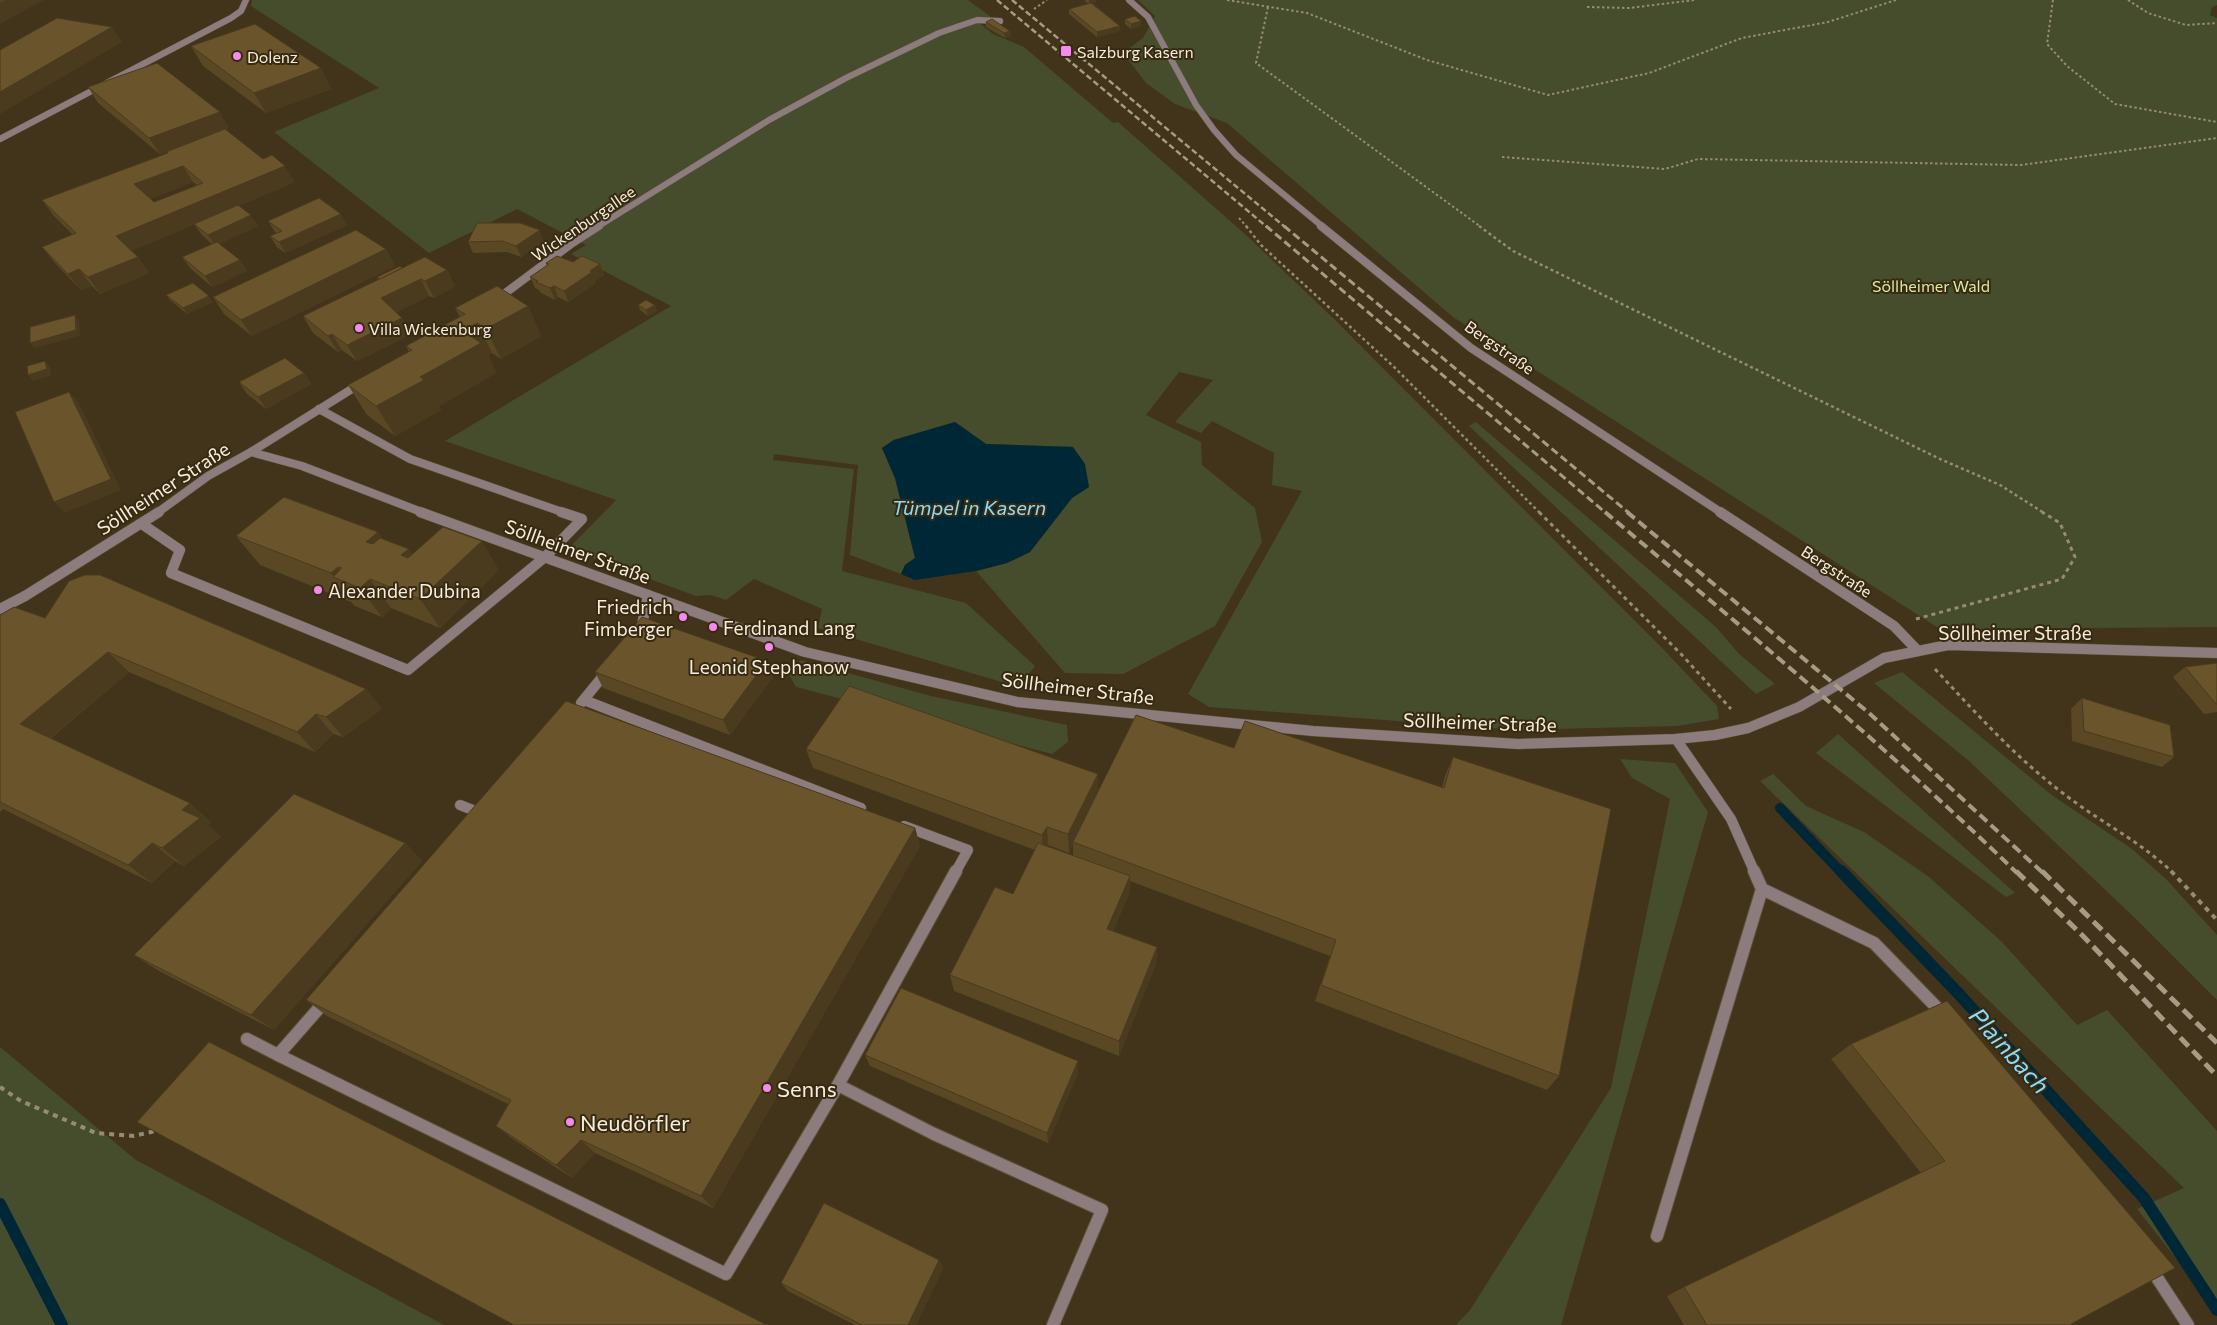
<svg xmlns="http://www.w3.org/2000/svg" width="2217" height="1325" font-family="Commissioner,sans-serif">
<rect width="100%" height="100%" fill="#42341a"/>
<g fill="#454d2c">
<polygon points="252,0 968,0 991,17 978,22 993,34 1024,47 1113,123 1118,122 1246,235 1332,317 1664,650 1717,706 1719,719 1677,726 1519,730 1209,707 1188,694 1302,491 1272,485 1274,453 1212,421 1201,433 1175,422 1213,380 1179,372 1146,415 1201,442 1202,465 1255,508 1262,542 1215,626 1123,674 1065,673 976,571 1007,563 1030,552 1072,498 1089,487 1073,447 986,444 955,422 893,440 882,448 895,478 915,558 905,565 901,574 850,555 858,465 774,454 773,460 854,469 842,571 966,603 1035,666 1019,687 818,628 822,609 754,579 726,600 711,595 696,596 568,549 616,500 445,441 671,306 571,254 586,245 517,209 429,253 274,132 379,88 251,6"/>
<polygon points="1138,0 2217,0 2217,5 2212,7 2210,15 2217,18 2217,627 1973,629 1943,631 1453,317 1227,123 1175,104 1146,83 1123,53 1143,38 1155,16"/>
<polygon points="1476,422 1716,627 1739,654 1775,684 1756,694 1469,426"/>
<polygon points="801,660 931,696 1067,725 1068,742 1052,754 796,687 787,671"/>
<polygon points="1902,672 2053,796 2132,849 2166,879 2217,935 2217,1000 2136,919 1969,761 1874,683"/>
<polygon points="1838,734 2015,893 2006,897 1816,753"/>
<polygon points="1620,759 1675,763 1708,812 1561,1325 1456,1325 1470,1310 1611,1088 1670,799 1632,778"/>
<polygon points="1773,774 1806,806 1864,832 1929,877 2002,942 2077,1025 2107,1010 2217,1131 2217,1310 2137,1209 2184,1188 1760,781"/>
<polygon points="0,1047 136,1160 444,1325 0,1325"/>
</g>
<polygon fill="#002736" points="955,422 986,444 1073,447 1085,464 1089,487 1072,498 1030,552 1007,563 976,571 915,580 901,574 905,565 915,558 895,478 882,448 894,440"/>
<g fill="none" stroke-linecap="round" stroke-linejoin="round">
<polyline stroke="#002736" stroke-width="10" points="1780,808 1842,873"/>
<g stroke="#002736" stroke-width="12">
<polyline points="1841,871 1958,993 2144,1198 2217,1310"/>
<polyline points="0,1204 62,1325"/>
</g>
<defs>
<polyline id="lane-far3" points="597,227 769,120 846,78 939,33 977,20 1000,21"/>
<g id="lane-far2">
<polyline points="496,300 571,244 599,226"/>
<polyline points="319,409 410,459 565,513"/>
<polyline points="251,452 363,382"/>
</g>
<g id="lane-far1">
<polyline points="142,524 180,550 171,573 408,670 545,557 582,519 561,512"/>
<polyline points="641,630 648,595"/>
<polyline points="584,700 861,808"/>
<polyline points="581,703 608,670"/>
<polyline points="1676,739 1731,819 1755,873"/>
<polyline points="460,805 483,814"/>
<polyline points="904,826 968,850 955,873"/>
</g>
<g id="lane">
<polyline points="1762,889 1874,943 1945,1016"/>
<polyline points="247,1039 278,1055 327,999"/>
<polyline points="278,1055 726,1274 838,1085 956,871"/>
<polyline points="838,1085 934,1134 1102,1210 1053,1325"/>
<polyline points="1657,1236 1762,889 1754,871"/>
<polyline points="2150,1267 2188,1325"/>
</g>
<g id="street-far2">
<polyline points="1129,0 1148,17 1196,105 1214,130 1236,155 1323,227"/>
<polyline points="0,139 231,18 241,11 246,0"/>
</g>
<g id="street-far1">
<polyline points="1321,226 1471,348 1722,513"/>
<polyline points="157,513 208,476 251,452 302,466 424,513"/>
</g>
<g id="street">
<polyline points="420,512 805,652 1017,702 1313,731 1518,744 1676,739 1715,735 1748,728 1799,707 1884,658 1948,645 2217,653"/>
<polyline points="1720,512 1894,626 1918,651"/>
<polyline points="0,609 25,596 159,512"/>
</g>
</defs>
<use href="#lane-far3" stroke="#5f5239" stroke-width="7"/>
<use href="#lane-far2" stroke="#5f5239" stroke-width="9"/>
<use href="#lane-far1" stroke="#5f5239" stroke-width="11"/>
<use href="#lane" stroke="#5f5239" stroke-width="14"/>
<use href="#street-far2" stroke="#5f5239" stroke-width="7"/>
<use href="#street-far1" stroke="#5f5239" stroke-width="9"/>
<use href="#street" stroke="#5f5239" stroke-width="11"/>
<g stroke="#978b77" stroke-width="2" stroke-dasharray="2.5 2.5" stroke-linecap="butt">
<polyline points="1227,0 1307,13 1427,60 1548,95 1649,73 1742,38 1828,22 1896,0"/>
<polyline points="2053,0 2047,44 2067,66 2115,104 2217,122"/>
<polyline points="2128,0 2148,13 2186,25 2217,23"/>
<polyline points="1268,7 1256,63 1481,227"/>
<polyline points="1587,7 1629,8 1695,0"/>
<polyline points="1034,9 1047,0"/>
<polyline points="1502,157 1665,169 1698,159 2021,165 2217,138"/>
<polyline points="1239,218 1247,227"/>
</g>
<g stroke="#978b77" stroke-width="2.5" stroke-dasharray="3 3" stroke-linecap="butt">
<polyline points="1246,226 1261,245 1394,367 1540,513"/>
<polyline points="1479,226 1513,251 1940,459 2000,485 2044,513"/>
</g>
<g stroke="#978b77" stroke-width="3" stroke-dasharray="4 4" stroke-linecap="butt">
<polyline points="1539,512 1681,654 1731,709"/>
<polyline points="1916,619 2062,579 2075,557 2060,523 2042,512"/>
<path d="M1935 669C1976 713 2016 758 2064 794 2100 822 2140 841 2173 873"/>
</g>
<g stroke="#978b77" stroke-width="4" stroke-dasharray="5 5" stroke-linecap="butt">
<polyline points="2171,871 2217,920"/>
<polyline points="0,1087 21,1101 96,1133 134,1136 155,1131"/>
</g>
<use href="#lane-far3" stroke="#8c7c7e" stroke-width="6"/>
<use href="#lane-far2" stroke="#8c7c7e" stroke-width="8"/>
<use href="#lane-far1" stroke="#8c7c7e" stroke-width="10"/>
<use href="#lane" stroke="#8c7c7e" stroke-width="12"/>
<use href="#street-far2" stroke="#8c7c7e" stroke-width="6"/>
<use href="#street-far1" stroke="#8c7c7e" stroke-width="8"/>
<use href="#street" stroke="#8c7c7e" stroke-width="10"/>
<g stroke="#a69b87" stroke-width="2.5" stroke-dasharray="6 3" stroke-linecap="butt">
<polyline points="997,0 1267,227"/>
<polyline points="1012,0 1285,227"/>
</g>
<g stroke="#a69b87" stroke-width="3" stroke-dasharray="8 4" stroke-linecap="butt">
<polyline points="1266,226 1606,513"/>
<polyline points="1284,226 1629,513"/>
</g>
<g stroke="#a69b87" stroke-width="4" stroke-dasharray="10 5" stroke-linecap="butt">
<path d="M1605 512C1744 629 1886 746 2017 873"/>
<polyline points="1627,512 1869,713 2043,873"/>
</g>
<g stroke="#a69b87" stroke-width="5" stroke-dasharray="12 6" stroke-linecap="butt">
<polyline points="2016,871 2083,936 2217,1076"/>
<polyline points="2042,871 2217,1043"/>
</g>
</g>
<g fill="#5a4825" fill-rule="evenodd">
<polygon points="1085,0 1096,0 1096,2 1092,3 1120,26 1120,31 1097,37 1069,14 1069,9 1088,4 1085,1"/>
<polygon points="1125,19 1141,21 1141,26 1131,29 1125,24"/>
<polygon points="986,22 1010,31 1011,36 1005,38 986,27"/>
<polygon points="191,46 321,68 331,89 266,113 203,66"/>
<path d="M88 87 229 128 225 129 263 159 295 182 238 206 258 226 219 244 240 260 247 271 212 287 190 268 182 257 212 244 202 235 194 224 214 216 131 251 138 257 149 273 100 294 92 286 81 290 55 263 42 247 73 235 54 216 42 200 167 153 166 152 160 154 98 103ZM193 182 197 185 154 202 150 199Z"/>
<polygon points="268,221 347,225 285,253 277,247 270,236 277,233 275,232"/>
<polygon points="477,223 544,242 521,257 507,252 473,253 468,242"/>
<polygon points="386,249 395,266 252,336 224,314 213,297"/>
<polygon points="573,262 600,264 604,275 595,281 596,283 568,302 558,297 555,300 541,293 539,290 535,288 530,277 547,266 546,263"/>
<polygon points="402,268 447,270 455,286 434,298 429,296 396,312 402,318 411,334 357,361 342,350 338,352 313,333 303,316 378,280 377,277"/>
<polygon points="166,295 213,302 187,314 170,300"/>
<polygon points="638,305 655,305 657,311 648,316 640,310"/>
<polygon points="528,306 541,336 501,359 492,353 488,355 496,373 439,406 441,410 395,436 367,415 348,385 409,352 406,346 460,317 455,308"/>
<polygon points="304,373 311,384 266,409 247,394 239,382"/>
<polygon points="378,532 382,538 412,555 499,570 440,628 391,608 382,617 355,606 351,602 260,565 236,536"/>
<polygon points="0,615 45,618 366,689 382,709 343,737 333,734 315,752 129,672 51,738 211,822 208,825 221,837 184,866 175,861 152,883 3,809 0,812"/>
<polygon points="2217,663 2217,712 2204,714 2173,677 2185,667"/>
<polygon points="595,672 773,677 730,735 603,688"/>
<polygon points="2082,698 2174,757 2162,767 2072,741 2071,709"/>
<path d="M1234 748 1442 787 1445 776 1453 757 1559 1076 1547 1090 1315 1001 1330 956 1130 881 1129 894 1113 931 1157 947 1156 964 1119 1056 954 991 950 975 1013 894 1035 850 813 768 806 749 1098 790ZM1073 844V856L1047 847 1048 845 1069 853Z"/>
<polygon points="915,828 920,846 713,1208 595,1153 572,1178 513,1139 496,1126 508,1104 327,1016 306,1000"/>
<polygon points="405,843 422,861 274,1030 159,971 134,955"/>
<polygon points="1947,1001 2072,1325 1684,1325 1667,1296 1684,1287 1921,1173 1831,1059 1851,1044"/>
<polygon points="865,1055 1078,1073 1048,1143 870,1066"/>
<polygon points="939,1260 943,1268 916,1325 855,1325 788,1291 781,1283"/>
</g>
<g fill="#4a3b1e">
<polygon points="6,0 44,0 0,24 0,3"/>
<polygon points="1089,0 1096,0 1096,2 1089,4"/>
<polygon points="1141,21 1141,26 1131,29 1131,24"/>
<polygon points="1120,26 1120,31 1097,37 1097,32"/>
<polygon points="112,27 122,42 0,114 0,92"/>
<polygon points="1010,31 1011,36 1005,38 1004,33"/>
<polygon points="321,68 331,89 266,113 254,93"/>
<polygon points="220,112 229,128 160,154 149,138"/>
<polygon points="183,166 193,182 145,201 134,184"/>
<polygon points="285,166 295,182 127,253 116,236"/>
<polygon points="341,214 347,225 285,253 279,242"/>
<polygon points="251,215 258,226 215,246 208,235"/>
<polygon points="540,230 544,242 521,257 516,246"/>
<polygon points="386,249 395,266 252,336 241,320"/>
<polygon points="138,257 149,273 100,294 88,277"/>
<polygon points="240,260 247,271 212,287 205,276"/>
<polygon points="600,264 604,275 595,281 596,283 568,302 564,291"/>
<polygon points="79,269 92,286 81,290 68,274"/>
<polygon points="447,270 455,286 434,298 425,281"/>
<polygon points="421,279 429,296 391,315 381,298"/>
<polygon points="554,286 558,297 555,300 550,288"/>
<polygon points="209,296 213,302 187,314 183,308"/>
<polygon points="655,305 657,311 648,316 646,310"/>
<polygon points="528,306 541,336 501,359 486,329"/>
<polygon points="75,315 79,321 80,336 35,348 30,343"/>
<polygon points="402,318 411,334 357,361 347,345"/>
<polygon points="477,323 492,353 488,355 496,373 439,406 441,410 395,436 376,406 420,377 463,331"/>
<polygon points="332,334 342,350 338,352 328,336"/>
<polygon points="45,361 50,367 52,375 33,381 28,375"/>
<polygon points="304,373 311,384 266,409 258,397"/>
<polygon points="69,392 79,403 121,490 65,513 54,502"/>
<polygon points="378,532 398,561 366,542"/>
<polygon points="482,541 499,570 440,628 420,599"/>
<polygon points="409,549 428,578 401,555"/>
<polygon points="338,567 351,584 334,577 331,573"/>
<polygon points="370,579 391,608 382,617 360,588"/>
<polygon points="108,652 129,672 44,743 20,724"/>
<polygon points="767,661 773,677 730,735 723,720"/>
<polygon points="366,689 382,709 343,737 326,717"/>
<polygon points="316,714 333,734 315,752 297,732"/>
<polygon points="1098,774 1098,793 1073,842 1073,844 1069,853 1068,834"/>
<polygon points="190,803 211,822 208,825 221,837 184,866 162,848 182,810"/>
<polygon points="1047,827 1048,845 1043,853 1042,835"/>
<polygon points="915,828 920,846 713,1208 701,1196"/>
<polygon points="152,843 175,861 152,883 128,865"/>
<polygon points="405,843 422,861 274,1030 251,1015"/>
<polygon points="1130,876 1129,894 1107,946 1107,929"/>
<polygon points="1157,947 1156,964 1119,1056 1119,1041"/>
<polygon points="1078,1061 1078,1073 1048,1143 1047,1133"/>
<polygon points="581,1140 595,1153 572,1178 556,1165"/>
<polygon points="939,1260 943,1268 916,1325 908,1325"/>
</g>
<g fill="#69542b" stroke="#4a3b1e" fill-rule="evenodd">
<polygon points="0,0 6,0 0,3"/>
<polygon points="1091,3 1120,26 1097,32 1069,9"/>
<polygon points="1135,16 1141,21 1131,24 1125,19"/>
<polygon points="57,18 112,27 0,92 0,50"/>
<polygon points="992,19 1010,31 1004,33 986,22"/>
<polygon points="255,24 321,68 254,93 191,46"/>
<polygon points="157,63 220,112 149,138 88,87"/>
<path d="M225 129 263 159 272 155 285 166 116 236 138 257 88 277 79 269 68 274 42 247 76 233 42 200 168 153 166 152ZM183 166 203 183 154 202 134 184Z"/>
<polygon points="319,198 341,214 279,242 270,236 282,231 268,221"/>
<polygon points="238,205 251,215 208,235 194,224"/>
<polygon points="477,223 520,223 540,230 516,246 502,241 468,242"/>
<polygon points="356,230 386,249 241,320 213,297"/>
<polygon points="217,242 240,260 205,276 182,257"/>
<polygon points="557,256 573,262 582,256 600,264 590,271 592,272 564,291 554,286 550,288 536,282 538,281 530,277 549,264 546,263"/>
<polygon points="425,257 447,270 425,281 421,279 381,298 402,318 347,345 332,334 328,336 303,316"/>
<polygon points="400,266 402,268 380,279 377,277"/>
<polygon points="193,283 209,296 183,308 166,295"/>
<polygon points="497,286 528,306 486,329 477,323 463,331 481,343 420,377 424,380 376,406 348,385 412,350 406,346 465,314 455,308"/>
<polygon points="646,300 655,305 646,310 638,305"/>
<polygon points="75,315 76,330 30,343 30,327"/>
<polygon points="285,358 304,373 258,397 239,382"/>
<polygon points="45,361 47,369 28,375 27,366"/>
<polygon points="69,392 111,479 54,502 15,412"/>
<polygon points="284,497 378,532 366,542 373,544 380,538 409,549 401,555 408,558 443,527 482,541 420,599 370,579 360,588 333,577 342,568 338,567 331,573 236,536"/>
<polygon points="85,575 100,575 366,689 326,717 316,714 297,732 108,652 20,724 190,803 182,810 200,818 162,848 152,843 128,865 0,802 0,615 14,607 45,618 69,581"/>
<polygon points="642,617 767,661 723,720 595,672"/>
<polygon points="2217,663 2217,704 2216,704 2185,667"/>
<polygon points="849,686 1098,774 1068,834 1047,827 1042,835 806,749"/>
<polygon points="2082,698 2170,725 2174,757 2084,731"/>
<polygon points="566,701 915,828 701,1196 581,1140 556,1165 496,1126 511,1100 306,1000"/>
<polygon points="1136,715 1234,748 1245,721 1444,788 1453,757 1611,809 1559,1076 1321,985 1336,940 1073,842"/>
<polygon points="294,794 405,843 251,1015 134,955"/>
<polygon points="1038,843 1130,876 1107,929 1157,947 1119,1041 950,975 995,887 1013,894"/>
<polygon points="901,988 1078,1061 1047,1133 865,1055"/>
<polygon points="1947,1001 2175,1268 2071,1324 2072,1325 1707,1325 1684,1287 1945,1161 1851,1044"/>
<polygon points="209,1042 767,1325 514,1325 137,1122"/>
<polygon points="824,1203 939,1260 908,1325 862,1325 781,1283"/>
</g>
<g fill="#f689ed" stroke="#372a10" stroke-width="2">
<rect x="1060" y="45" width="12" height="12" rx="2.5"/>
<circle cx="237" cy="56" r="5"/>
<circle cx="359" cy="328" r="5"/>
<circle cx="318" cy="590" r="5"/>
<circle cx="683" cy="617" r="5"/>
<circle cx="713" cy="627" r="5"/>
<circle cx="769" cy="647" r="5"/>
<circle cx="767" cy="1088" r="5"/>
<circle cx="570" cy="1122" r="5"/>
</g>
<g text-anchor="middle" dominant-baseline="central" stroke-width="4" stroke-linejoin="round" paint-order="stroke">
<g font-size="16" fill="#f6edde" stroke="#372a10" text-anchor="start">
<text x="1077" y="51">Salzburg Kasern</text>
<text x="247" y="56">Dolenz</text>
<text x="369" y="328">Villa Wickenburg</text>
</g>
<g font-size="16" fill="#f6edde" stroke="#372a10">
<text transform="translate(583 223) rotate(-34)">Wickenburgallee</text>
<text transform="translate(1500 347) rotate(35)">Bergstraße</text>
<text transform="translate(1837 571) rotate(33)">Bergstraße</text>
</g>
<g font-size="16" fill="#d9eba4" stroke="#372a10">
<text x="1931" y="285">Söllheimer Wald</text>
</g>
<g font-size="19" fill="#f6edde" stroke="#372a10">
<text transform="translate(163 488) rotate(-33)">Söllheimer Straße</text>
<text transform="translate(578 551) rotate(20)">Söllheimer Straße</text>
<text x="2015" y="632">Söllheimer Straße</text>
<text transform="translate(1078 688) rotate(7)">Söllheimer Straße</text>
<text transform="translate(1480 722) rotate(2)">Söllheimer Straße</text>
</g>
<g font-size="19" fill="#f6edde" stroke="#372a10" text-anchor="start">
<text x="328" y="590">Alexander Dubina</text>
<text x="673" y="606" text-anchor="end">Friedrich<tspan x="673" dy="22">Fimberger</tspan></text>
<text x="723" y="627">Ferdinand Lang</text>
<text x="769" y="666" text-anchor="middle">Leonid Stephanow</text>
</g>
<g font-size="20" font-style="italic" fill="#89dcff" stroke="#372a10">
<text x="969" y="507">Tümpel in Kasern</text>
</g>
<g font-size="22" fill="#f6edde" stroke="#372a10" text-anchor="start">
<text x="777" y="1088">Senns</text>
<text x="580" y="1122">Neudörfler</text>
</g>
<g font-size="24" font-style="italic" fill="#89dcff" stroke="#372a10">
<text transform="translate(2010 1050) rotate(48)">Plainbach</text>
</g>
</g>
</svg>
